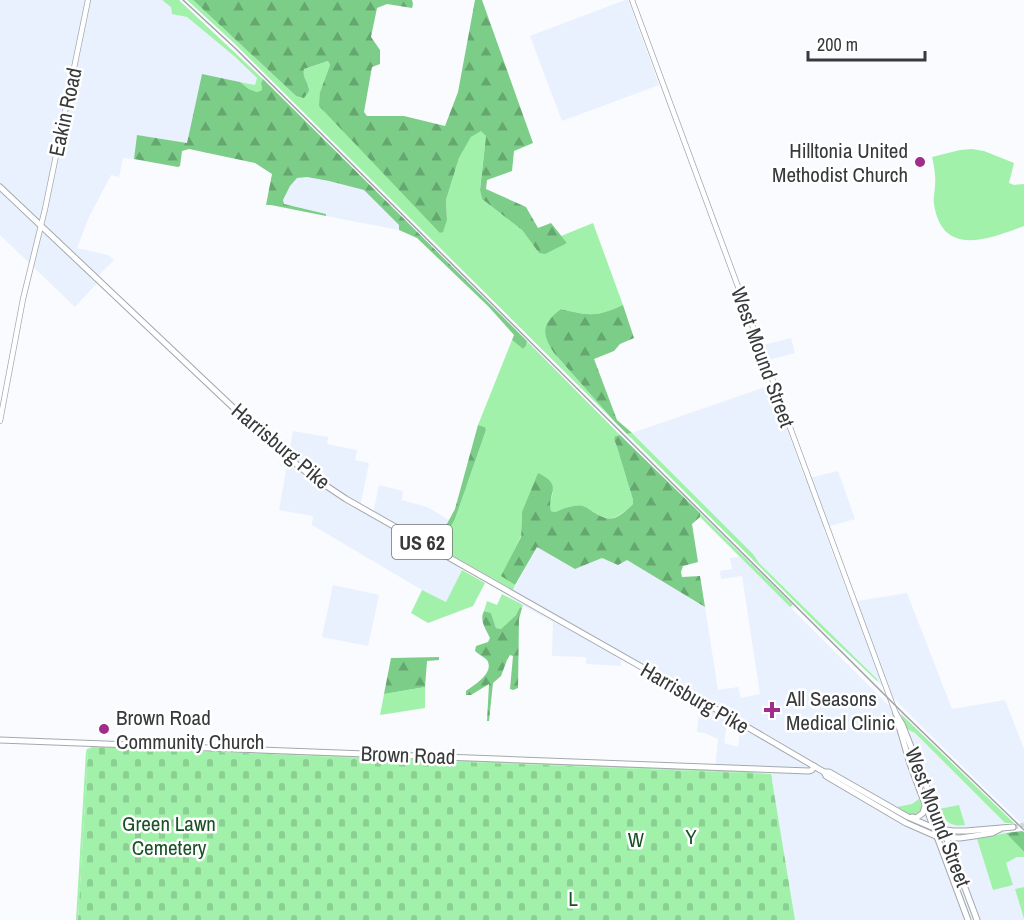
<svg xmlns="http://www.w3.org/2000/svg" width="1024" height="920" font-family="'Archivo Narrow',sans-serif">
<defs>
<pattern id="forest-firs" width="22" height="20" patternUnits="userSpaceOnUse" patternTransform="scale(1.5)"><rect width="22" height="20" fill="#7ccd87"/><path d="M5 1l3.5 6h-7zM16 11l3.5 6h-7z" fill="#66a770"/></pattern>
<pattern id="cemetery-stones" width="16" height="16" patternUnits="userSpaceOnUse" patternTransform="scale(1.5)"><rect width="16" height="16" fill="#a1f1aa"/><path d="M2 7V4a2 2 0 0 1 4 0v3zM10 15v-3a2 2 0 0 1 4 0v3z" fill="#8bcf93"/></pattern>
</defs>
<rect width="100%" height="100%" fill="#f9fbff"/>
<g fill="#e9f1fe" fill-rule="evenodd">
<polygon points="0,0 162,0 172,7 173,14 187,17 234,56 257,78 255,85 202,74 187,143 137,135 134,159 123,158 119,177 111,175 89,217 77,248 108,255 114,260 98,276 101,279 75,307 0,235"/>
<polygon points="625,0 628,0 659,85 562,121 530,36"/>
<polygon points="307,177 329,181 364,190 399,225 399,230 326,216 326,214 284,204 283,201 290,186 297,178"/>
<polygon points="791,338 795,353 768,360 763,345"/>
<polygon points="771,385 805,479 838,471 855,519 823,528 851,602 907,593 952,709 1005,700 1024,749 1024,826 919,724 878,682 877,679 759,563 753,554 632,433"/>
<polygon points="293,431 328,437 327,444 357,450 355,460 369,463 360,507 373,514 379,485 403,491 402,500 427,507 449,520 436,546 465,563 446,603 422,590 312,525 313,516 279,510"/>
<path d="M537 547 575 569 602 558 618 565 627 560 705 607 718 690 738 687 741 698 760 694 742 576 721 579 720 571 732 569 730 558 740 557 886 703 901 714 907 729 915 733 1005 823 1006 833 977 840 1006 863 1017 857H1024V887L1015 889 1024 920H795L771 774 715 771 718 739 705 733 697 732 700 700 621 656V666L586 664V657L552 656 553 622 509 598ZM728 717 741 724 738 747 724 743Z"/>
<polygon points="333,585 379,595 368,646 322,637"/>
</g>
<g fill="#a1f1aa">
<polygon points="162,0 179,0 263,79 261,83 262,90 257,92 249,89 240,82 255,85 257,78 234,56 187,17 172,14 171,7"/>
<path d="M187 0H193L296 96 309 87 303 76 304 69 328 61 330 65 320 92 447 220 446 200 459 158 471 137 481 130 486 136 480 189 482 199 522 230 539 253 567 243 561 236 593 223 623 305C596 317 590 316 561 309L554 353 615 422 235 44Z"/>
<path d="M972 149 984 151 1014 163 1009 183 1014 185 1024 184V226C989 239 942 258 934 204 933 197 935 191 935 185 936 176 934 166 932 157L960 150Z"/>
<path d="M512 340 523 349 526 346 527 341 620 435 615 436 614 440 616 444 633 500V504C619 516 613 524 595 513 591 511 587 507 583 506 574 504 563 509 555 512L551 511 549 506 553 492 522 512 521 536 502 576 515 585 513 590 439 548 455 519 486 430 485 427 478 425Z"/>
<polygon points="632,433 753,554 759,563 877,679 878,682 824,631 627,434"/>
<polygon points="700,513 793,605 790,607 700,517"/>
<polygon points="462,570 485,583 473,606 428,623 411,613 422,590 446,602"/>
<polygon points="502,594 523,605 522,608 520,607 516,615 501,629 496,628 491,613 484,611 487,601 497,605"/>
<polygon points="425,687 425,708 380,715 384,694"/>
<polygon points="901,714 1014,823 1005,823 915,733 907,729"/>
<polygon points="94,746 735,770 768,774 93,747 88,750 78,920 76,920 86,752 87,749"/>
<path d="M919 799C923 807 923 820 910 815 906 813 901 809 897 807L912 804Z"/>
<path d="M959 805 965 825C951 827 945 822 939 809Z"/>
<polygon points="1006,833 1024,852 1024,857 1017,857 1006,863 1013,885 993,890 977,839"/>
<polygon points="1024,887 1024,919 1015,889"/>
</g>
<g fill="url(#forest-firs)">
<path d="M193 0H412L413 4 412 8 387 4 377 8 371 37 380 50V64L372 67 364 112 367 116H404L445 126 458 92 475 0H482L533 143 514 151 512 171 487 180 486 189 526 207 538 228 551 223 567 243 545 254 539 253 522 230 482 199 480 190 486 136 481 131 471 137 459 158 446 200 447 220 443 232 440 233 319 106 320 92 330 65 328 61 304 69C302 80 309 81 309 91L304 98 296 96Z"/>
<polygon points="202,74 240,82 249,89 257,92 262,90 261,83 263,79 502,316 527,341 526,346 523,349 512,340 514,335 488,306 417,238 399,230 399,225 364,190 329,181 307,177 297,178 290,186 283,200 284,204 326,214 326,216 271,205 266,205 272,174 255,163 189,149 182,151 180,166 178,167 134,159 137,135 187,143"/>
<path d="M623 305 634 338 620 344 614 351 594 359 617 420 632 433 627 434 615 422 554 353C541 332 542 324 561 309 590 316 596 317 623 305Z"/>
<polygon points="478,425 485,427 486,430 455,519 439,548 435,546 455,509"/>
<path d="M620 435 700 513V517L692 524 698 562 683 566 681 572 682 577 700 576 705 607 627 560 618 565 602 558 575 569 537 547 515 585 501 576 521 537 522 512 538 473C565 486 546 494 551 511L555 512C563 509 573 504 583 506 587 507 591 511 595 513 613 524 619 517 633 504V500L616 444 614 440 615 436Z"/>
<path d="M520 607 522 608 519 619 518 688 513 690 510 689 513 656 510 655 507 660 501 676 493 683 489 721H487L489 684 471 695H466V691C474 685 495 673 487 660 484 657 478 654 475 651L476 646 488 642 490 638C486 629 479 621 484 611L491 613 496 628 501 629 516 615Z"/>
<polygon points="439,657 439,660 427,661 425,687 384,694 391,658"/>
<polygon points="1022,831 1024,832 1024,852 1006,833"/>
</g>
<polygon fill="url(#cemetery-stones)" points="93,747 768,774 771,774 795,920 78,920 88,750"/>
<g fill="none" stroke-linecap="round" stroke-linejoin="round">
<polyline stroke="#d2d4d8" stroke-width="5" stroke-dasharray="5 2.5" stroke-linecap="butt" points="1013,827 1024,825"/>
<defs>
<g id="minor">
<polyline points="632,0 896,714"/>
<polyline points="0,421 23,299 45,209 88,0"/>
</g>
<g id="major">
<polyline points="0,187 276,448 310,475 346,499 742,724 824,772 826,776 906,823 938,837 960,838 974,836 992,833 1000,829"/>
<polyline points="896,714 902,724 934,805 977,920"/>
<polyline points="897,719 910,764 968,920"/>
<polyline points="0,740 809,771 812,770 814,766"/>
<polyline points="824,772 829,772 908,817 934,828 953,831 966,831 1013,827"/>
<polyline points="912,817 916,818 923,813 925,806"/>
</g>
</defs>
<use href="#minor" stroke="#a4a8ae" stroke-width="6"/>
<use href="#major" stroke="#a4a8ae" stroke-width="7"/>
<use href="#minor" stroke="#fff" stroke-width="4.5"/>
<use href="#major" stroke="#fff" stroke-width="5"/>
<polyline stroke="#a1a3a6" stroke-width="1.5" points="183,0 236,49 906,716 1024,830"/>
</g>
<g fill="#a02d8a" stroke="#fff" stroke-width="2">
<circle cx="920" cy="162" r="6"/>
<path d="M769 701h6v6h6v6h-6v6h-6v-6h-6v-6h6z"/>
<circle cx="104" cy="729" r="6"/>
</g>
<g text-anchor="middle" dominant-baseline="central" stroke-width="5" stroke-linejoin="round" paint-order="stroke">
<rect fill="#fff" stroke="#737476" stroke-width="1.5" x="392" y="525" width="60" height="34" rx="4.5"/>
<g font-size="20" font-weight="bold" fill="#37393b">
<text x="422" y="542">US 62</text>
</g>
<g font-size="21" fill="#37393b" stroke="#fff">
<text transform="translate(65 112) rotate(-78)">Eakin Road</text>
<text transform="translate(763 357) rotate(70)">West Mound Street</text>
<text transform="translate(281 446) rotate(40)">Harrisburg Pike</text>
<text transform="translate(695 698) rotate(30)">Harrisburg Pike</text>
<text transform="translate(408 755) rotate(2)">Brown Road</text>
<text transform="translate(938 817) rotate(69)">West Mound Street</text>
</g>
<g font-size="21" fill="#37393b" stroke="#fff" text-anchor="start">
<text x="908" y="150" text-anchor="end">Hilltonia United<tspan x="908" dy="24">Methodist Church</tspan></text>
<text x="786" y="698">All Seasons<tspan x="786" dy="24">Medical Clinic</tspan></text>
<text x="116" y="717">Brown Road<tspan x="116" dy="24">Community Church</tspan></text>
</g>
<g font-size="21" fill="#195225" stroke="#fff">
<text x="169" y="823">Green Lawn<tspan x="169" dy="24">Cemetery</tspan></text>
<text x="691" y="836">Y</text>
<text x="636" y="839">W</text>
<text x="573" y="898">L</text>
</g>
</g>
<path d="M808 51v9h117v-9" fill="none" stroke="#37393b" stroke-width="3"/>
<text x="817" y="51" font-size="18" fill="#37393b" stroke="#ffffff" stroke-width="4.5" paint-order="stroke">200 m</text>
</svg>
